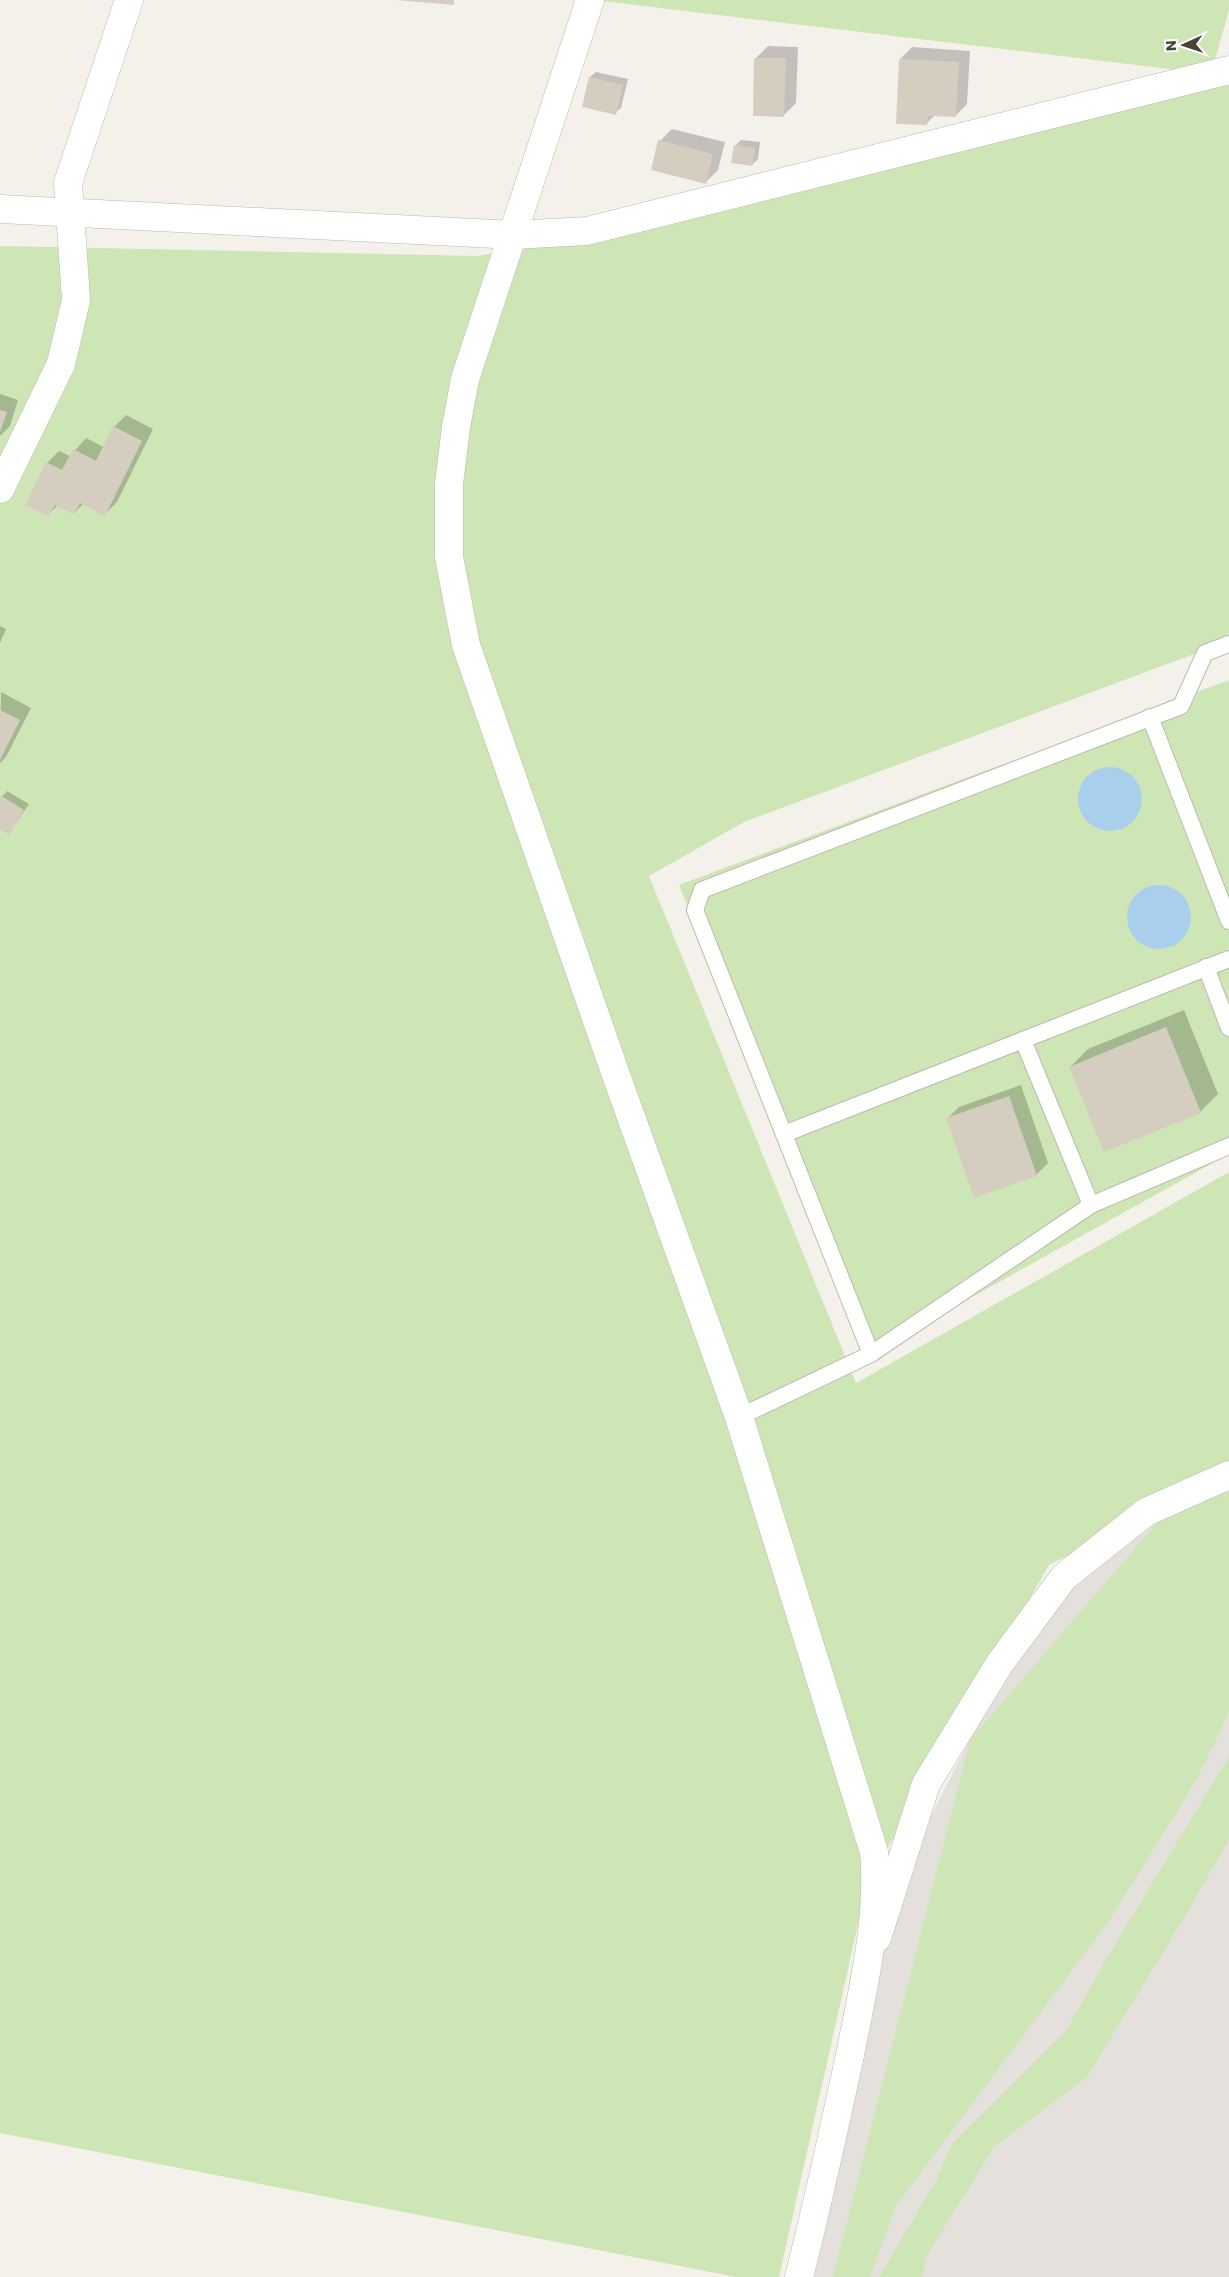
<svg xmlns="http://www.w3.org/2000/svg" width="1229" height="2277" font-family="Poppins,sans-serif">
<rect width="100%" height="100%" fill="#f4f1ea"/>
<polygon fill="#e4e0db" points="1229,1472 1229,2277 794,2277 890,1898 1025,1629 1137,1518"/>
<g fill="#cee6b5">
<polygon points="594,0 1229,0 1229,10 1211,74"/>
<polygon points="1229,80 1229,641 744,822 649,876 856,1383 1229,1172 1229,1471 1218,1480 1049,1565 867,1884 779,2277 736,2277 0,2133 0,246 477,256 655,227"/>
<polygon points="1229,680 1229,1154 866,1356 679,885"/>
<polygon points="1229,1492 1229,1712 1197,1779 1109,1921 896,2206 870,2277 833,2277 970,1740 1161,1518"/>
<polygon points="1229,1757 1229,1839 1187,1913 1087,2077 994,2147 926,2257 922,2277 879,2277 937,2179 952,2144 1066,2031 1108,1956"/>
</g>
<g fill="#aacfed">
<circle cx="1110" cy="799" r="32"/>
<circle cx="1159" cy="917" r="32"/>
</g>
<g fill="#0003">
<polygon points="768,46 798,47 796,103 784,115 756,58"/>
<polygon points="912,47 970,51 967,104 955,116 935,115 926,124 900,59"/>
<polygon points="596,72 628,79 621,108 615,113 590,77"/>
<polygon points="672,129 725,142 718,170 706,182 660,141"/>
<polygon points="741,140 760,142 758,159 752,165 735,146"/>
<polygon points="0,394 18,400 10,426 0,436"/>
<polygon points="126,415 153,429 117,502 105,514 83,504 74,513 58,505 48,515 47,463 59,451 70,456 86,438 104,447 114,427"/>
<polygon points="0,626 6,629 0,643"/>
<polygon points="1,692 31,708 6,757 0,763"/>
<polygon points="7,791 29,804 9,833 0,828 0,799"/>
<polygon points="1184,1010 1218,1094 1200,1112 1070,1067 1088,1049"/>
<polygon points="1021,1085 1048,1163 1036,1175 947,1119 959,1107"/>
</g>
<g fill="#d5cec0">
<polygon points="396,0 454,0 454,5"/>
<polygon points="754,58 786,58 784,117 753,116"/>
<polygon points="899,59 959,62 956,117 928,116 927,125 896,124"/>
<polygon points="589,77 623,85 616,115 582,107"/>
<polygon points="658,140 713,154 706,184 651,170"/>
<polygon points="734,145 755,148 752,166 731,163"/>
<polygon points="0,410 7,412 0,432"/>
<polygon points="113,426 142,441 105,516 80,503 74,514 55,505 49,516 25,505 46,462 62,470 73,449 96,461"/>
<polygon points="0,710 20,720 0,760"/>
<polygon points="0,795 24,810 9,835 0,829"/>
<polygon points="1166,1027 1201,1113 1104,1152 1069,1067"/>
<polygon points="1009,1096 1037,1176 974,1198 946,1118"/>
</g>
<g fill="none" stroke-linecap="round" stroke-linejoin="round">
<defs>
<g id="service">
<polyline points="1150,717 1229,921"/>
<polyline points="1206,967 1229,1028"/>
<polyline points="784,1134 1229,959"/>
<polyline points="1091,1205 1229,1146"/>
<polyline points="871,1354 695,910 702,890 1181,706 1205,653 1229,644"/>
<polyline points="739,1417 871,1354 1091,1205 1023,1040"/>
</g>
<g id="minor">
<polyline points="0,209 513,235 587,231 1229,70"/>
<polyline points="0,489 61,364 76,300 68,183 129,0"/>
<polyline points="877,1938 926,1784 1000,1663 1064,1577 1146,1512 1229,1475"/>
</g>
<path id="tertiary" d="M590 0 465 379 456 427 449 484V557L466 645 616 1075 739 1417 874 1852C880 1920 863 1988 850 2055 834 2129 818 2203 799 2277"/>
</defs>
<use href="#service" stroke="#bfb9ad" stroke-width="18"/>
<use href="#minor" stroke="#bfb9ad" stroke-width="29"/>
<use href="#tertiary" stroke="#bfb9ad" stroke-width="29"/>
<use href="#service" stroke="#fff" stroke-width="16"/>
<use href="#minor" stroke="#fff" stroke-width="28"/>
<use href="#tertiary" stroke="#fff" stroke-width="28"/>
</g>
<g transform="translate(1184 45) rotate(267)" stroke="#ffffff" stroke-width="4" paint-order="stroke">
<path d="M0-4L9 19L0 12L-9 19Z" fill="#484238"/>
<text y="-8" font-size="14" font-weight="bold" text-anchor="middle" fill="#484238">N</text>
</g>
</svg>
